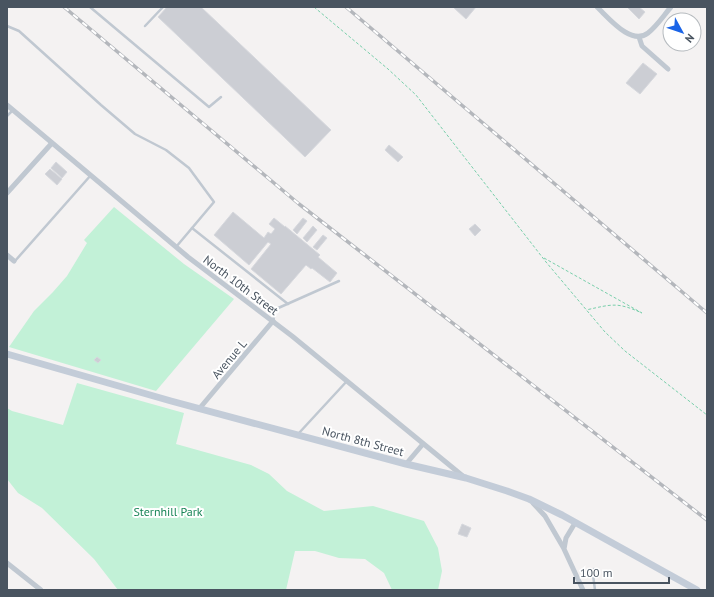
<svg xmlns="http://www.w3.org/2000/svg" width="714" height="597" font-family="'PT Sans',sans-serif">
<rect width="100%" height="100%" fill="#f4f2f2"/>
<g fill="#c2f1d7">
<polygon points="114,207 184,264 234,299 156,391 9,347 34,311 53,292 67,276 87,243 84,240"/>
<polygon points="77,383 184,413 176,444 251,465 269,474 287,491 324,511 373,506 424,521 438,548 442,571 438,590 392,590 384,573 365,559 339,558 315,551 295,551 286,590 118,590 94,559 42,508 18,493 7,479 7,408 12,411 63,425"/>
</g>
<g fill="#ccced4" stroke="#d6d8dd">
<polygon points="167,7 201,7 331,130 305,157 158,17"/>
<polygon points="453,7 476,7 466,19"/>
<polygon points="627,7 639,7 645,12 639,19"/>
<polygon points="643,63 657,74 640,94 626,83"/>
<polygon points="389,145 403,157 398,162 385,150"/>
<polygon points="56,162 67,172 62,178 51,168"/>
<polygon points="50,169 62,179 57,185 45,174"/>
<polygon points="233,212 264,238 268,232 271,234 275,229 269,224 274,218 285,227 285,226 320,255 318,257 337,273 330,282 312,268 311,269 306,265 281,294 251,269 271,244 268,242 249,265 214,235"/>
<polygon points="303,218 307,221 297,234 293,230"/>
<polygon points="475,224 481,230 475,236 469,229"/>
<polygon points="313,226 317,230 307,242 303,238"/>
<polygon points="323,235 327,238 317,250 313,247"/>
<polygon points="97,357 101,360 98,363 94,360"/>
<polygon points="462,524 471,528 467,537 458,534"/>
</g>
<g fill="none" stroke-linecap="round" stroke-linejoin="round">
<g stroke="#79cfab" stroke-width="1" stroke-dasharray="3 2" stroke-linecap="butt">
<polyline points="314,7 388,69 416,95 546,262 605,332 625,351 707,415"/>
<path d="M544 258 642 313C617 302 613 304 586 310"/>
</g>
<g stroke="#c0c8d1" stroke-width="2.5">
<polyline points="90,7 209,107 221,97"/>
<polyline points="7,26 19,31 101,105 135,134 166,150 189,168 214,202 176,247"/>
<polyline points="145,26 163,7"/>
<polyline points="7,116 13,110"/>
<polyline points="192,228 288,304"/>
<polyline points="15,261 91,175"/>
<polyline points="273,321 276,309 339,281"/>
<polyline points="299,433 347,381"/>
<polyline points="594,569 593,575 595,590"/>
</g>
<g stroke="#c0c8d1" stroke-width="5">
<path d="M597 7C609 18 631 46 648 33 657 26 664 15 671 7"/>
<polyline points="639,37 642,46 668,69"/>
<polyline points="7,105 188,257 292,336 464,477"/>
<polyline points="7,193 52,143"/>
<polyline points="7,255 14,261"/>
<polyline points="199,409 273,321"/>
<polyline points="406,464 423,444"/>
<polyline points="533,503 545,516 563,547"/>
<polyline points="575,523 566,538 564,549 583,590"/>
<polyline points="7,563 41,590"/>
</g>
<polyline stroke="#c3ccd8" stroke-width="7" points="7,354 171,401 406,464 466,478 507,491 529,499 562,515 697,590"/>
<defs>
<g id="rail">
<polyline points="64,7 299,204 707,520"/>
<polyline points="346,7 707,313"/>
</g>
</defs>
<use href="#rail" stroke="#b4b7bc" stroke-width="3.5"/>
<use href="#rail" stroke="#fff" stroke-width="2" stroke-dasharray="6" stroke-linecap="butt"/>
</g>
<g text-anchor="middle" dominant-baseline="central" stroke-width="4" stroke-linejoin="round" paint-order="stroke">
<g font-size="12" fill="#495460" stroke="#fff">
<text transform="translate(241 285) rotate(37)">North 10th Street</text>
<text transform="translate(229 359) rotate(-50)">Avenue L</text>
<text transform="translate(363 441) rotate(15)">North 8th Street</text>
</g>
<g font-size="12" fill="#178456" stroke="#fff">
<text x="168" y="511">Sternhill Park</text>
</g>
</g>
<rect width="714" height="597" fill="none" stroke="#495460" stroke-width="16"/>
<g transform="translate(682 32) rotate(130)"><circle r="19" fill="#ffffff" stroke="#b6bbbf"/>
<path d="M0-3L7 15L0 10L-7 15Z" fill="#1a64e7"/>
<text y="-6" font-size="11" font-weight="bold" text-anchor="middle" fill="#495460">N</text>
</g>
<path d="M574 577v6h95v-6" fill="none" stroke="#495460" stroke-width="2"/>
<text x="580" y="577" font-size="12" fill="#495460" stroke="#ffffff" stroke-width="3" paint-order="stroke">100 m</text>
</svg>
